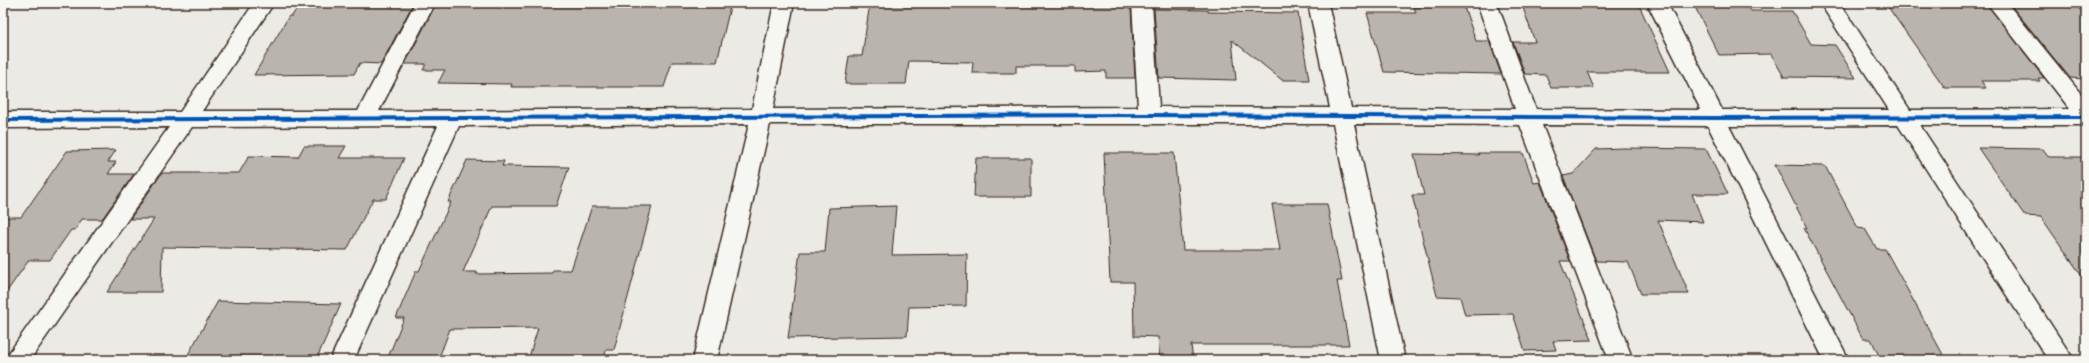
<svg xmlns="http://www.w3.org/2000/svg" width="2089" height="363" font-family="Mynerve,sans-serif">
<rect width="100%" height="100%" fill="#ebeae5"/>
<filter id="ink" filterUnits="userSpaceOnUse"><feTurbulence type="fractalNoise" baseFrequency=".025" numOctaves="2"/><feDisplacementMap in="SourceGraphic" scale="8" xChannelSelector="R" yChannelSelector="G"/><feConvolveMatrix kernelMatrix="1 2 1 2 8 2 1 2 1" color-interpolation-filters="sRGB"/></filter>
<g filter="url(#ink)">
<g fill="#bab4ae" stroke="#3b2a1e">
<polygon points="535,3 731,3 717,62 672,62 664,87 511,87 512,84 438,83 445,70 423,70 426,64 405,64 436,4"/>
<polygon points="870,3 1126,3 1126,8 1131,9 1135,78 1106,78 1106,71 1075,72 1075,66 1016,66 1016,73 972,73 973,62 909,61 906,84 845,84 849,56 862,56"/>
<polygon points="1584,3 1638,3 1670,72 1587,72 1594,88 1551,88 1546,75 1525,74 1513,42 1535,42 1522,5 1585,6"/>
<polygon points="1693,3 1745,3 1751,11 1792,11 1811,44 1835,45 1856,78 1784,77 1771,54 1719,55"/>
<polygon points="1962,3 1986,3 2044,78 2038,78 2040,81 1981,81 1986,88 1945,88 1888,7 1936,7 1935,5 1962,5"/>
<polygon points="2009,3 2074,3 2086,17 2086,79 2070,78"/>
<polygon points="413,4 381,64 360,63 354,74 254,75 289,16 292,16 299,5"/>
<polygon points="1414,7 1464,7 1476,41 1489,41 1501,74 1384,72 1367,13 1416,13"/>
<polygon points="1154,9 1208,10 1208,12 1298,13 1309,80 1282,80 1232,40 1236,80 1159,78"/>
<polygon points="304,146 346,146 339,158 404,158 386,199 373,199 347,250 162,247 161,292 107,292 154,219 130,219 162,173 239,173 249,156 298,157"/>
<polygon points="1624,148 1706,149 1728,194 1692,194 1703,222 1658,220 1689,294 1641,294 1628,262 1596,261 1563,176 1573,174 1596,149"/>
<polygon points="1978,148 2043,149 2049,157 2086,157 2086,282 2041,217 2025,216"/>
<polygon points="116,150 108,162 116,162 108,174 134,174 102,219 82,219 75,230 71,230 50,260 29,260 3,297 3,217 21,217 67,151"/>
<polygon points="1104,153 1174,153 1183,250 1280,250 1272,204 1327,204 1342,281 1337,281 1349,345 1191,345 1193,360 1160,360 1158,337 1134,336 1133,282 1110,282"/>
<polygon points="1478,153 1523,153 1534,183 1540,182 1570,261 1560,261 1592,340 1553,341 1556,350 1525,351 1513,314 1465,315 1460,297 1437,296 1412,195 1424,195 1414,154 1479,155"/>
<polygon points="976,158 1031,158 1031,197 974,197"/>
<polygon points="467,160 504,161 502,166 569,167 556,206 492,206 463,272 477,272 476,274 552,273 553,270 571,270 592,206 652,206 614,350 606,350 604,360 528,360 538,328 450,329 438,360 387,360 404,318 396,318 416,271 419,271 451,202 448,202"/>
<polygon points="1775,165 1825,166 1858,228 1865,229 1877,249 1885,249 1946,360 1881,360 1871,339 1863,339 1804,228 1807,228"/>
<polygon points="896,206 892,255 967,254 966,306 909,307 907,336 788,338 800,252 825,252 829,208"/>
<polygon points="218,301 341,304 316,360 185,360"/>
</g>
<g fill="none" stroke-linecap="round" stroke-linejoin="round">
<defs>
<polygon id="street" points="254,3 274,3 202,111 358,111 415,3 435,3 379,111 752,109 774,3 794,3 773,109 1138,107 1132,3 1152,3 1159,107 1330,108 1308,3 1328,3 1351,108 1515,109 1477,3 1497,3 1536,109 1701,110 1647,3 1667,3 1722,110 1889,110 1820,3 1840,3 1910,110 2070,109 1987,3 2007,3 2086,100 2086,125 1920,125 2074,360 2048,360 1898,125 1729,126 1849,360 1824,360 1708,126 1542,125 1633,360 1609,360 1520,125 1354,124 1405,360 1381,360 1333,124 770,124 717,360 693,360 749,124 459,126 354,360 330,360 438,126 192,127 30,360 4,360 169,127 3,128 3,112 180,112"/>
</defs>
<use href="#street" stroke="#3b2a1e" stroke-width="3"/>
<use href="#street" fill="#f6f6f2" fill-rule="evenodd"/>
<defs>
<polyline id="cycleway" points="3,120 1149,115 1715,118 2086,117"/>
</defs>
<use href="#cycleway" stroke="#f6f6f2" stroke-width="6"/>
<use href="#cycleway" stroke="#0057b8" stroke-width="4"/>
</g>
</g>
<rect width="2089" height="363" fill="none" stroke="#f6f6f2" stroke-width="16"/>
<rect x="8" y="8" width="2073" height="347" fill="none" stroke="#3b2a1e" stroke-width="1.5" filter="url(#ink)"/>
</svg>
